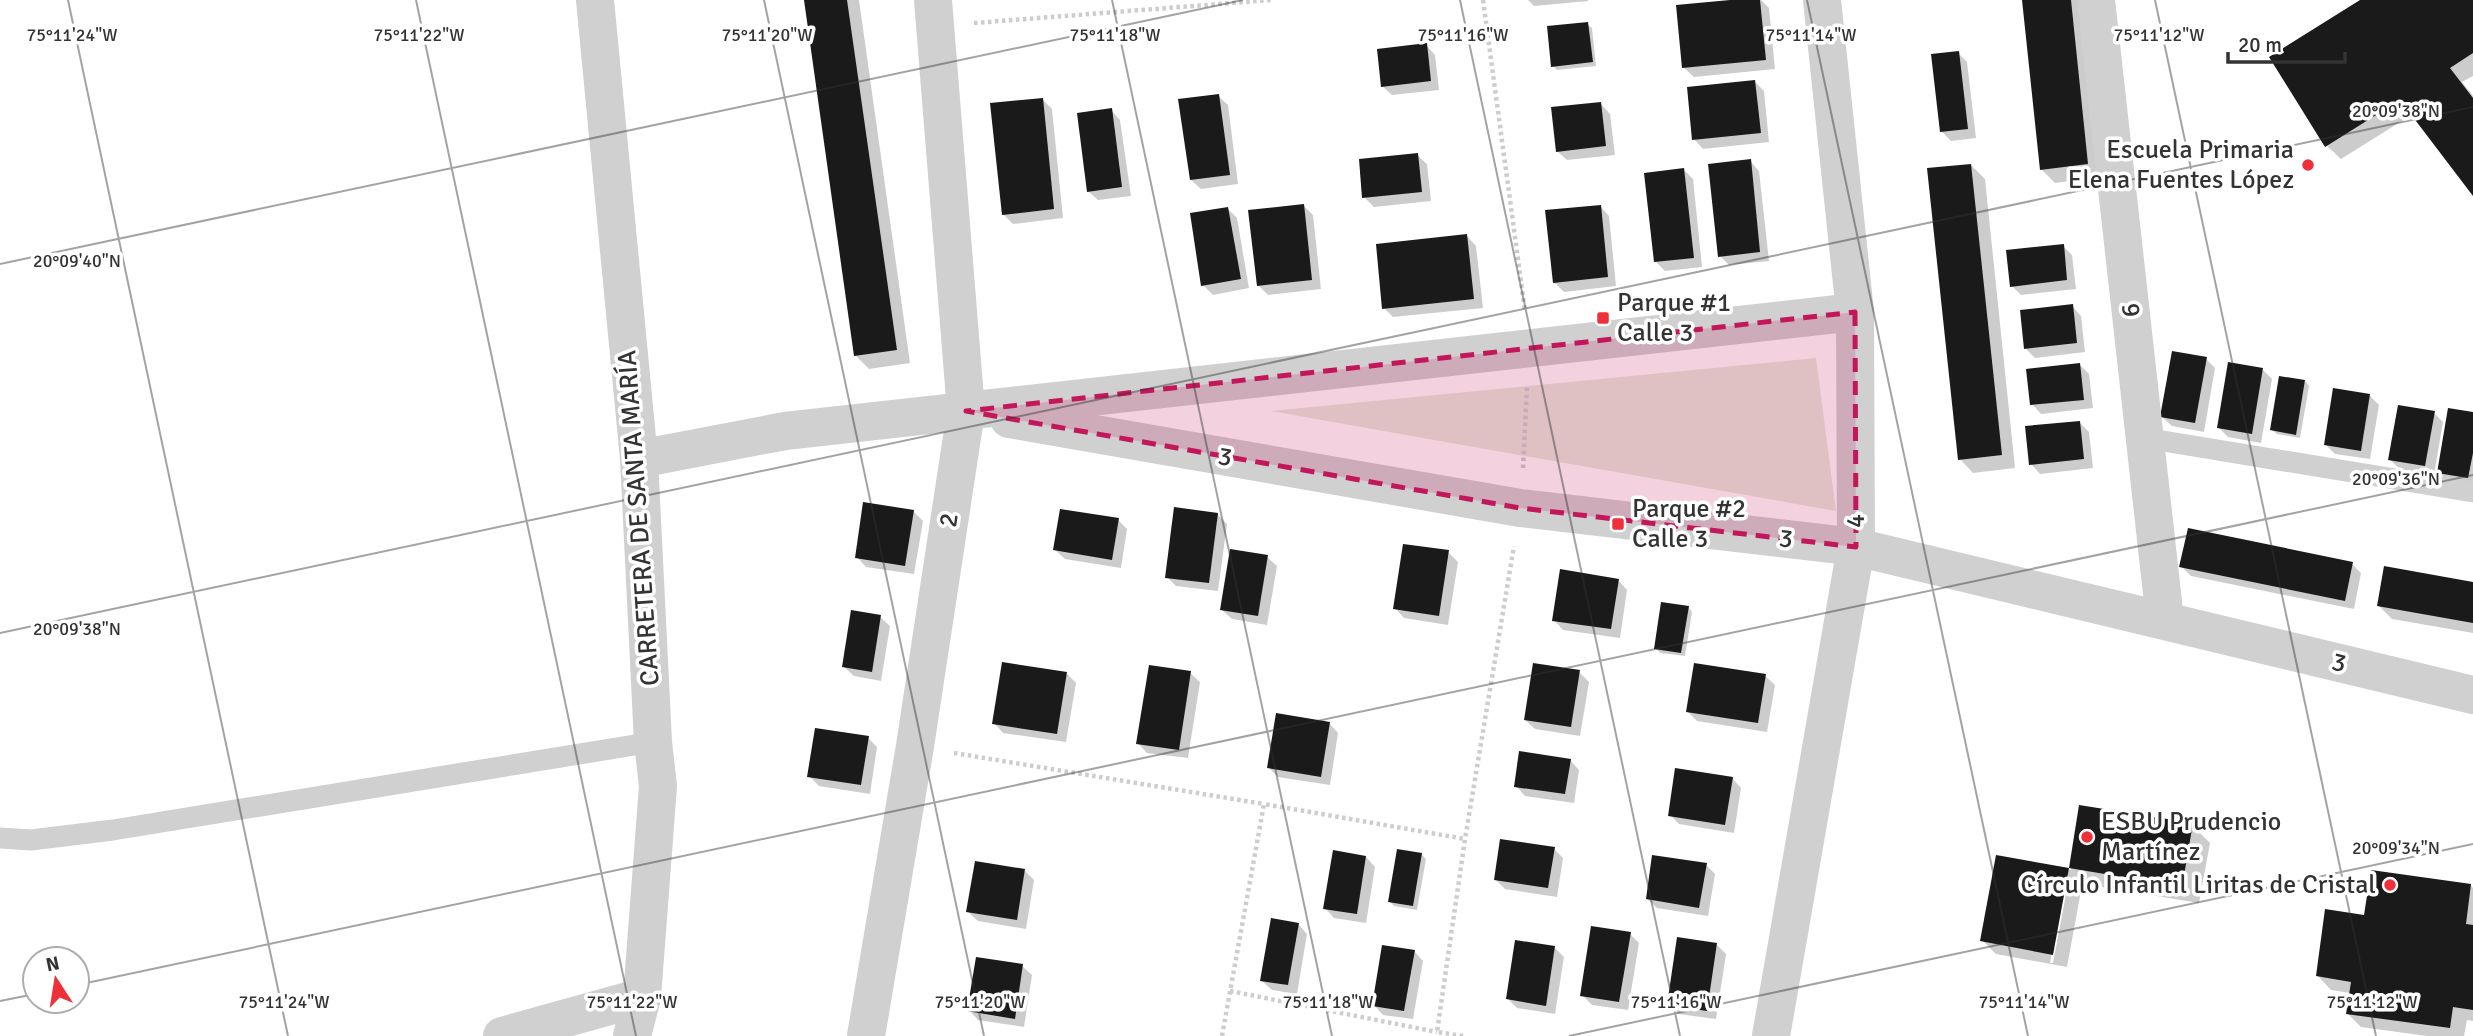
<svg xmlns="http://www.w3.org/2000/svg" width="2473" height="1036" font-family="Signika,sans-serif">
<rect width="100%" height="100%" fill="#fff"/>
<polygon fill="#e6ecde" points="1816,358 1836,511 1271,411"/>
<g fill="#0003" fill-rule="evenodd">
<polygon points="806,0 859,0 910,363 869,369 855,355"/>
<polygon points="1528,0 1588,0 1588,1 1534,6"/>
<polygon points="1747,0 1761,0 1769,8 1775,69 1694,77 1684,68"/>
<polygon points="2024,0 2082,0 2101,177 2055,183 2041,169"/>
<polygon points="2363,0 2473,0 2473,76 2462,82 2473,96 2473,193 2413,114 2341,159 2327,146"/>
<polygon points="1587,24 1592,28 1596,66 1557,70 1553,66"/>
<polygon points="1426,45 1435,55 1439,90 1392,95 1382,86"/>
<polygon points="1958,53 1967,62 1976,138 1951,141 1942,132"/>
<polygon points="1754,81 1764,91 1769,142 1703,149 1694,139"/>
<polygon points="1218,96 1228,105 1238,184 1201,189 1191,180"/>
<polygon points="1042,99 1052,109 1063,218 1013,224 1003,214"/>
<polygon points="1601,104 1610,114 1615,155 1567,160 1557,151"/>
<polygon points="1111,110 1120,120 1131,196 1098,200 1088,191"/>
<polygon points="1417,155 1427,164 1431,201 1374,207 1364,197"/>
<polygon points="1750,161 1759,171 1769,261 1729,265 1720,256"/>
<polygon points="1971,165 1985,179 2015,468 1973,473 1960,459"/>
<polygon points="1684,170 1693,179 1702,267 1665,271 1655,261"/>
<polygon points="1304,206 1313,215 1321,289 1268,295 1258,285"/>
<polygon points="1600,206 1609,216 1616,286 1564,292 1554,282"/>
<polygon points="1228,209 1237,218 1249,288 1213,295 1203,285"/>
<polygon points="1467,236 1476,246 1483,308 1393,317 1384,308"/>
<polygon points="2063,246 2072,255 2076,289 2021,295 2012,286"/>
<polygon points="2072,306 2081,316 2085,352 2035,358 2026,349"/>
<polygon points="2206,359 2215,368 2204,432 2172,426 2162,417"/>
<polygon points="2079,364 2089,374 2093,408 2041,414 2032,404"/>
<polygon points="2263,370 2272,379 2261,443 2228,437 2219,428"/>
<polygon points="2305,381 2309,386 2300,438 2277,434 2272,430"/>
<polygon points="2369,395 2379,405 2370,459 2335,454 2325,444"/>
<polygon points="2434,413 2443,422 2434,475 2400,469 2390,460"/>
<polygon points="2473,413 2473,486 2449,482 2439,472"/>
<polygon points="2080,423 2089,432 2093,468 2040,474 2031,464"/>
<polygon points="913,511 923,521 914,574 866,567 857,557"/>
<polygon points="1217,514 1227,524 1218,591 1176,586 1167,577"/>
<polygon points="1118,520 1127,529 1121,568 1065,559 1055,550"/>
<polygon points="1448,552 1458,562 1448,625 1404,618 1395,608"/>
<polygon points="1267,557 1277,566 1267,625 1232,619 1222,610"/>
<polygon points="2352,564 2361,573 2354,609 2191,576 2181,566"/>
<polygon points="1618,580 1627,590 1620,638 1563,630 1554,620"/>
<polygon points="2473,583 2473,633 2392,619 2378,605"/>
<polygon points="1688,607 1692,612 1685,656 1660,653 1656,648"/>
<polygon points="880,617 890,626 881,681 854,676 844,667"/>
<polygon points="1579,672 1589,682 1580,736 1535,729 1525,720"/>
<polygon points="1190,673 1200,682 1188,758 1147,753 1138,743"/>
<polygon points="1067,674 1076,683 1066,742 1003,733 994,723"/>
<polygon points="1765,676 1775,685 1767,732 1697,721 1688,712"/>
<polygon points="1329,723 1338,733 1330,785 1278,777 1269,768"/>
<polygon points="868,738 877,747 870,794 819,786 809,776"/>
<polygon points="1570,760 1579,770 1574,803 1525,796 1516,786"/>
<polygon points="1732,778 1741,788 1734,833 1679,824 1670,815"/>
<path d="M2080 807 2192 825 2210 843 2199 903 2089 885 2083 880 2067 967 1996 954 1982 940 1997 857 2071 870ZM2065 878H2069L2053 963H2050Z"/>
<polygon points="1554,849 1563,858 1557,897 1505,889 1495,879"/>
<polygon points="1421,854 1426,859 1417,910 1394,906 1390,902"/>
<polygon points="1366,857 1375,867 1366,923 1334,918 1325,908"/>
<polygon points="1706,865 1715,874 1708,916 1657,908 1647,899"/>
<polygon points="1025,871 1034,880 1026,929 978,921 968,912"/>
<polygon points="2471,886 2473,888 2473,1021 2467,1020 2464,1036 2427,1036 2361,1027 2347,1013 2351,993 2331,990 2318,976"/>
<polygon points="1298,924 1307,934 1297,994 1272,990 1262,981"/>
<polygon points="1630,934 1639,943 1628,1010 1592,1005 1582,995"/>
<polygon points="1717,945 1726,954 1716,1019 1678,1014 1669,1004"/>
<polygon points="1554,947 1564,957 1555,1014 1517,1008 1508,999"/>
<polygon points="1414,951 1423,961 1413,1019 1383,1015 1374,1005"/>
<polygon points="1022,966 1032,975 1024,1027 978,1020 969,1010"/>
</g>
<g fill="#1a1a1a">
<polygon points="804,0 847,0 897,350 854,356"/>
<polygon points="1730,0 1760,0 1766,60 1682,68 1676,5"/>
<polygon points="2022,0 2071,0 2088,164 2040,170"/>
<polygon points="2360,0 2473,0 2473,53 2450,68 2473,98 2473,196 2400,100 2325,147 2269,57"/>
<polygon points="1588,22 1593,62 1551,67 1547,26"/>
<polygon points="1427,43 1431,81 1381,87 1377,49"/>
<polygon points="1959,51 1968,129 1940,132 1931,54"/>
<polygon points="1755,80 1761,133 1692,140 1687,87"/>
<polygon points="1219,94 1230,175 1190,180 1178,99"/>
<polygon points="1043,98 1054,209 1002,215 990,103"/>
<polygon points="1601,102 1606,146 1556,152 1551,107"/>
<polygon points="1112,108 1122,187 1087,192 1077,113"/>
<polygon points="1418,153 1422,192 1362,198 1359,159"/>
<polygon points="1751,159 1760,252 1718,257 1708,164"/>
<polygon points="1971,164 2002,455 1958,460 1927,168"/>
<polygon points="1684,168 1694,258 1654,262 1644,173"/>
<polygon points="1304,204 1312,280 1257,286 1248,210"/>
<polygon points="1601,205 1608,277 1553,283 1545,210"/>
<polygon points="1228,207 1241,279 1201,286 1190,213"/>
<polygon points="1467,234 1474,299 1382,309 1376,244"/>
<polygon points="2064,244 2067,280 2010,287 2006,250"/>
<polygon points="2073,304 2077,343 2024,349 2020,310"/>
<polygon points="2172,351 2207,357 2195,423 2160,417"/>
<polygon points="2228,362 2263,368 2252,434 2217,428"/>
<polygon points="2080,363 2084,400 2030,405 2026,369"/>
<polygon points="2279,376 2305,380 2296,435 2270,430"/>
<polygon points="2333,388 2370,394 2361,451 2324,445"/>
<polygon points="2398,405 2435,411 2425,466 2388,460"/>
<polygon points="2448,408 2473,412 2473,453 2468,478 2437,473"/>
<polygon points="2080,421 2084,459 2029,465 2025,426"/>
<polygon points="863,502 914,510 905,566 855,558"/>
<polygon points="1174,507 1218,513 1209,583 1165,578"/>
<polygon points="1060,509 1119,518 1112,560 1053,550"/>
<polygon points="2188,528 2353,562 2345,601 2179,567"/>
<polygon points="1403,544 1449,550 1439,616 1393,609"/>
<polygon points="1230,549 1268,555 1258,616 1220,610"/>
<polygon points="2384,566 2473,582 2473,623 2377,606"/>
<polygon points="1560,569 1619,579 1611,629 1552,621"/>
<polygon points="1661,602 1689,606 1681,653 1654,649"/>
<polygon points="851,610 881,615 872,672 842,667"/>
<polygon points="1002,662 1067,672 1057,734 992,724"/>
<polygon points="1533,663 1580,670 1571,727 1524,720"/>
<polygon points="1694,663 1766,674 1758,723 1686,712"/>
<polygon points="1149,665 1191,671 1179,750 1136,744"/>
<polygon points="1276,713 1330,722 1321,777 1267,768"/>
<polygon points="815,728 869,736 861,785 807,777"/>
<polygon points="1519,751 1571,759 1565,794 1514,787"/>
<polygon points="1675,768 1733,777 1725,825 1668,816"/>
<polygon points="2079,805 2193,823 2182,887 2069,868"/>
<polygon points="1500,839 1555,847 1548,888 1494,880"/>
<polygon points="1397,849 1422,853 1413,906 1388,902"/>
<polygon points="1333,850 1366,856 1357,914 1323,909"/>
<polygon points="1652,855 1707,863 1699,908 1646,899"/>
<polygon points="1996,855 2069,868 2053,955 1980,941"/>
<polygon points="975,861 1025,869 1017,920 966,912"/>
<polygon points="2371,870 2471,884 2466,924 2473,925 2473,1010 2453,1007 2450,1028 2346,1014 2351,982 2316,976 2325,909 2364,915"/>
<polygon points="1271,918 1299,923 1288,985 1260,981"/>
<polygon points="1591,926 1631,932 1619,1002 1580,996"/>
<polygon points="1677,937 1717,943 1707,1011 1667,1005"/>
<polygon points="1515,940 1555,946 1546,1006 1506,999"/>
<polygon points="1382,945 1415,950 1404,1011 1372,1006"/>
<polygon points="976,957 1023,964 1015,1019 967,1011"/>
</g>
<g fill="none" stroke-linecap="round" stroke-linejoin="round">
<g stroke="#cdcdcd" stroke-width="4.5" stroke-dasharray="3.5 3.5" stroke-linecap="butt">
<polyline points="1483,0 1525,311"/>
<polyline points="974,23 1271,0"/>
<polyline points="1523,468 1527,386"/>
<polyline points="954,753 1264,804"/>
<polyline points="1230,991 1437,1032"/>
<polyline points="1222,1036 1264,804 1465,839"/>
<polyline points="1463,1036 1437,1032 1465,839 1514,546"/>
</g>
<g stroke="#d0d0d0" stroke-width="21">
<polyline points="2145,438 2473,492"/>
<polyline points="0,838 31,840 113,830 653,742"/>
</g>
<g stroke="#d0d0d0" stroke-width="38">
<polyline points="1822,0 1855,312"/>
<polyline points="2096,0 2165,620"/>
<polyline points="1856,547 2473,695"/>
<polyline points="502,1036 642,997"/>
<polyline points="866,1036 915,746 966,411 933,0"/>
</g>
<g stroke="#d0d0d0" stroke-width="38">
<polyline points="595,0 639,459 653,742 658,786 642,997 632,1036"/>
<polyline points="1009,419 1520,508 1856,547"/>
<polyline points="639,459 785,431 1855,312 1856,547 1771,1036"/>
</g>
</g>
<path fill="#c2185b" fill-opacity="0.2" stroke="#c2185b" stroke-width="5" stroke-dasharray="14 9" stroke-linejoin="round" d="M1855 312 1856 547 1520 508 966 411Z"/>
<path fill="none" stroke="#333" stroke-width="2" stroke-opacity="0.45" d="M68 0 288 1036M416 0 636 1036M764 0 984 1036M1112 0 1332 1036M1460 0 1680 1036M1807 0 2028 1036M2155 0 2376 1036M0 264 1243 0M0 633 2473 107M77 985 2473 475M0 1001 35 994M1569 1036 2473 844"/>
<g fill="#ee303b" stroke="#fff" stroke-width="2.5">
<circle cx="2308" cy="165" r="7"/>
<rect x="1596" y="311" width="14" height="14" rx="3.5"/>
<rect x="1611" y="517" width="14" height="14" rx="3.5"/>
<circle cx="2087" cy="837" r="7"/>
<circle cx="2390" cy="885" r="7"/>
</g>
<g text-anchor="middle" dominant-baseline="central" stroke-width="7" stroke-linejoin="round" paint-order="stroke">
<g font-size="26" fill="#333" stroke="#fff" text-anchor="start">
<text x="2294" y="150" text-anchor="end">Escuela Primaria<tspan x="2294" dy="30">Elena Fuentes López</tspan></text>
<text x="1617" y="303">Parque #1<tspan x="1617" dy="30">Calle 3</tspan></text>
<text x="1632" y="509">Parque #2<tspan x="1632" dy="30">Calle 3</tspan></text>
<text x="2101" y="822">ESBU Prudencio<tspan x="2101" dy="30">Martínez</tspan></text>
<text x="2376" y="885" text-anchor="end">Círculo Infantil Liritas de Cristal</text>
</g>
<g font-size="26" fill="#333" stroke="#fff">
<text transform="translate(2131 310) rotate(-96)">6</text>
<text transform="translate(1225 457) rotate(10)">3</text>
<text transform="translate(639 518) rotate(-94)">CARRETERA DE SANTA MARÍA</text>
<text transform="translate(949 520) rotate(-81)">2</text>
<text transform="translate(1856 521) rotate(-90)">4</text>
<text transform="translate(1786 539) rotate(7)">3</text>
<text transform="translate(2339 663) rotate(14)">3</text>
</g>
</g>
<g font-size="18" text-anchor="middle" fill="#333" stroke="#fff" stroke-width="7" stroke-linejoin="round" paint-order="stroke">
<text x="72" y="41">75°11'24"W</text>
<text x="419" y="41">75°11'22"W</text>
<text x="767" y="41">75°11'20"W</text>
<text x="1115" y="41">75°11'18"W</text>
<text x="1463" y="41">75°11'16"W</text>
<text x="1811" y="41">75°11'14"W</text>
<text x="2159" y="41">75°11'12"W</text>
<text x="2396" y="117">20°09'38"N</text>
<text x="77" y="267">20°09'40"N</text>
<text x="2396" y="485">20°09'36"N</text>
<text x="77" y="635">20°09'38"N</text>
<text x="2396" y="854">20°09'34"N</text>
<text x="284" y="1008">75°11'24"W</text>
<text x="632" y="1008">75°11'22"W</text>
<text x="980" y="1008">75°11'20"W</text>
<text x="1328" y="1008">75°11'18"W</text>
<text x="1676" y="1008">75°11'16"W</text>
<text x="2024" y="1008">75°11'14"W</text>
<text x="2372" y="1008">75°11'12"W</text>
</g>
<g transform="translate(56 980) rotate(348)"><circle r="33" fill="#ffffff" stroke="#adadad" stroke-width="2"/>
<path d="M0-5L12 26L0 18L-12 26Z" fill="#ee303b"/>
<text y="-10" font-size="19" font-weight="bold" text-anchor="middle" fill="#333333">N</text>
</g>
<path d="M2228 52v10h117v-10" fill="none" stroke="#333333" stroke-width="3.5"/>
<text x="2238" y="52" font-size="21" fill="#333333" stroke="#ffffff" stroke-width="5" paint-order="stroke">20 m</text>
</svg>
